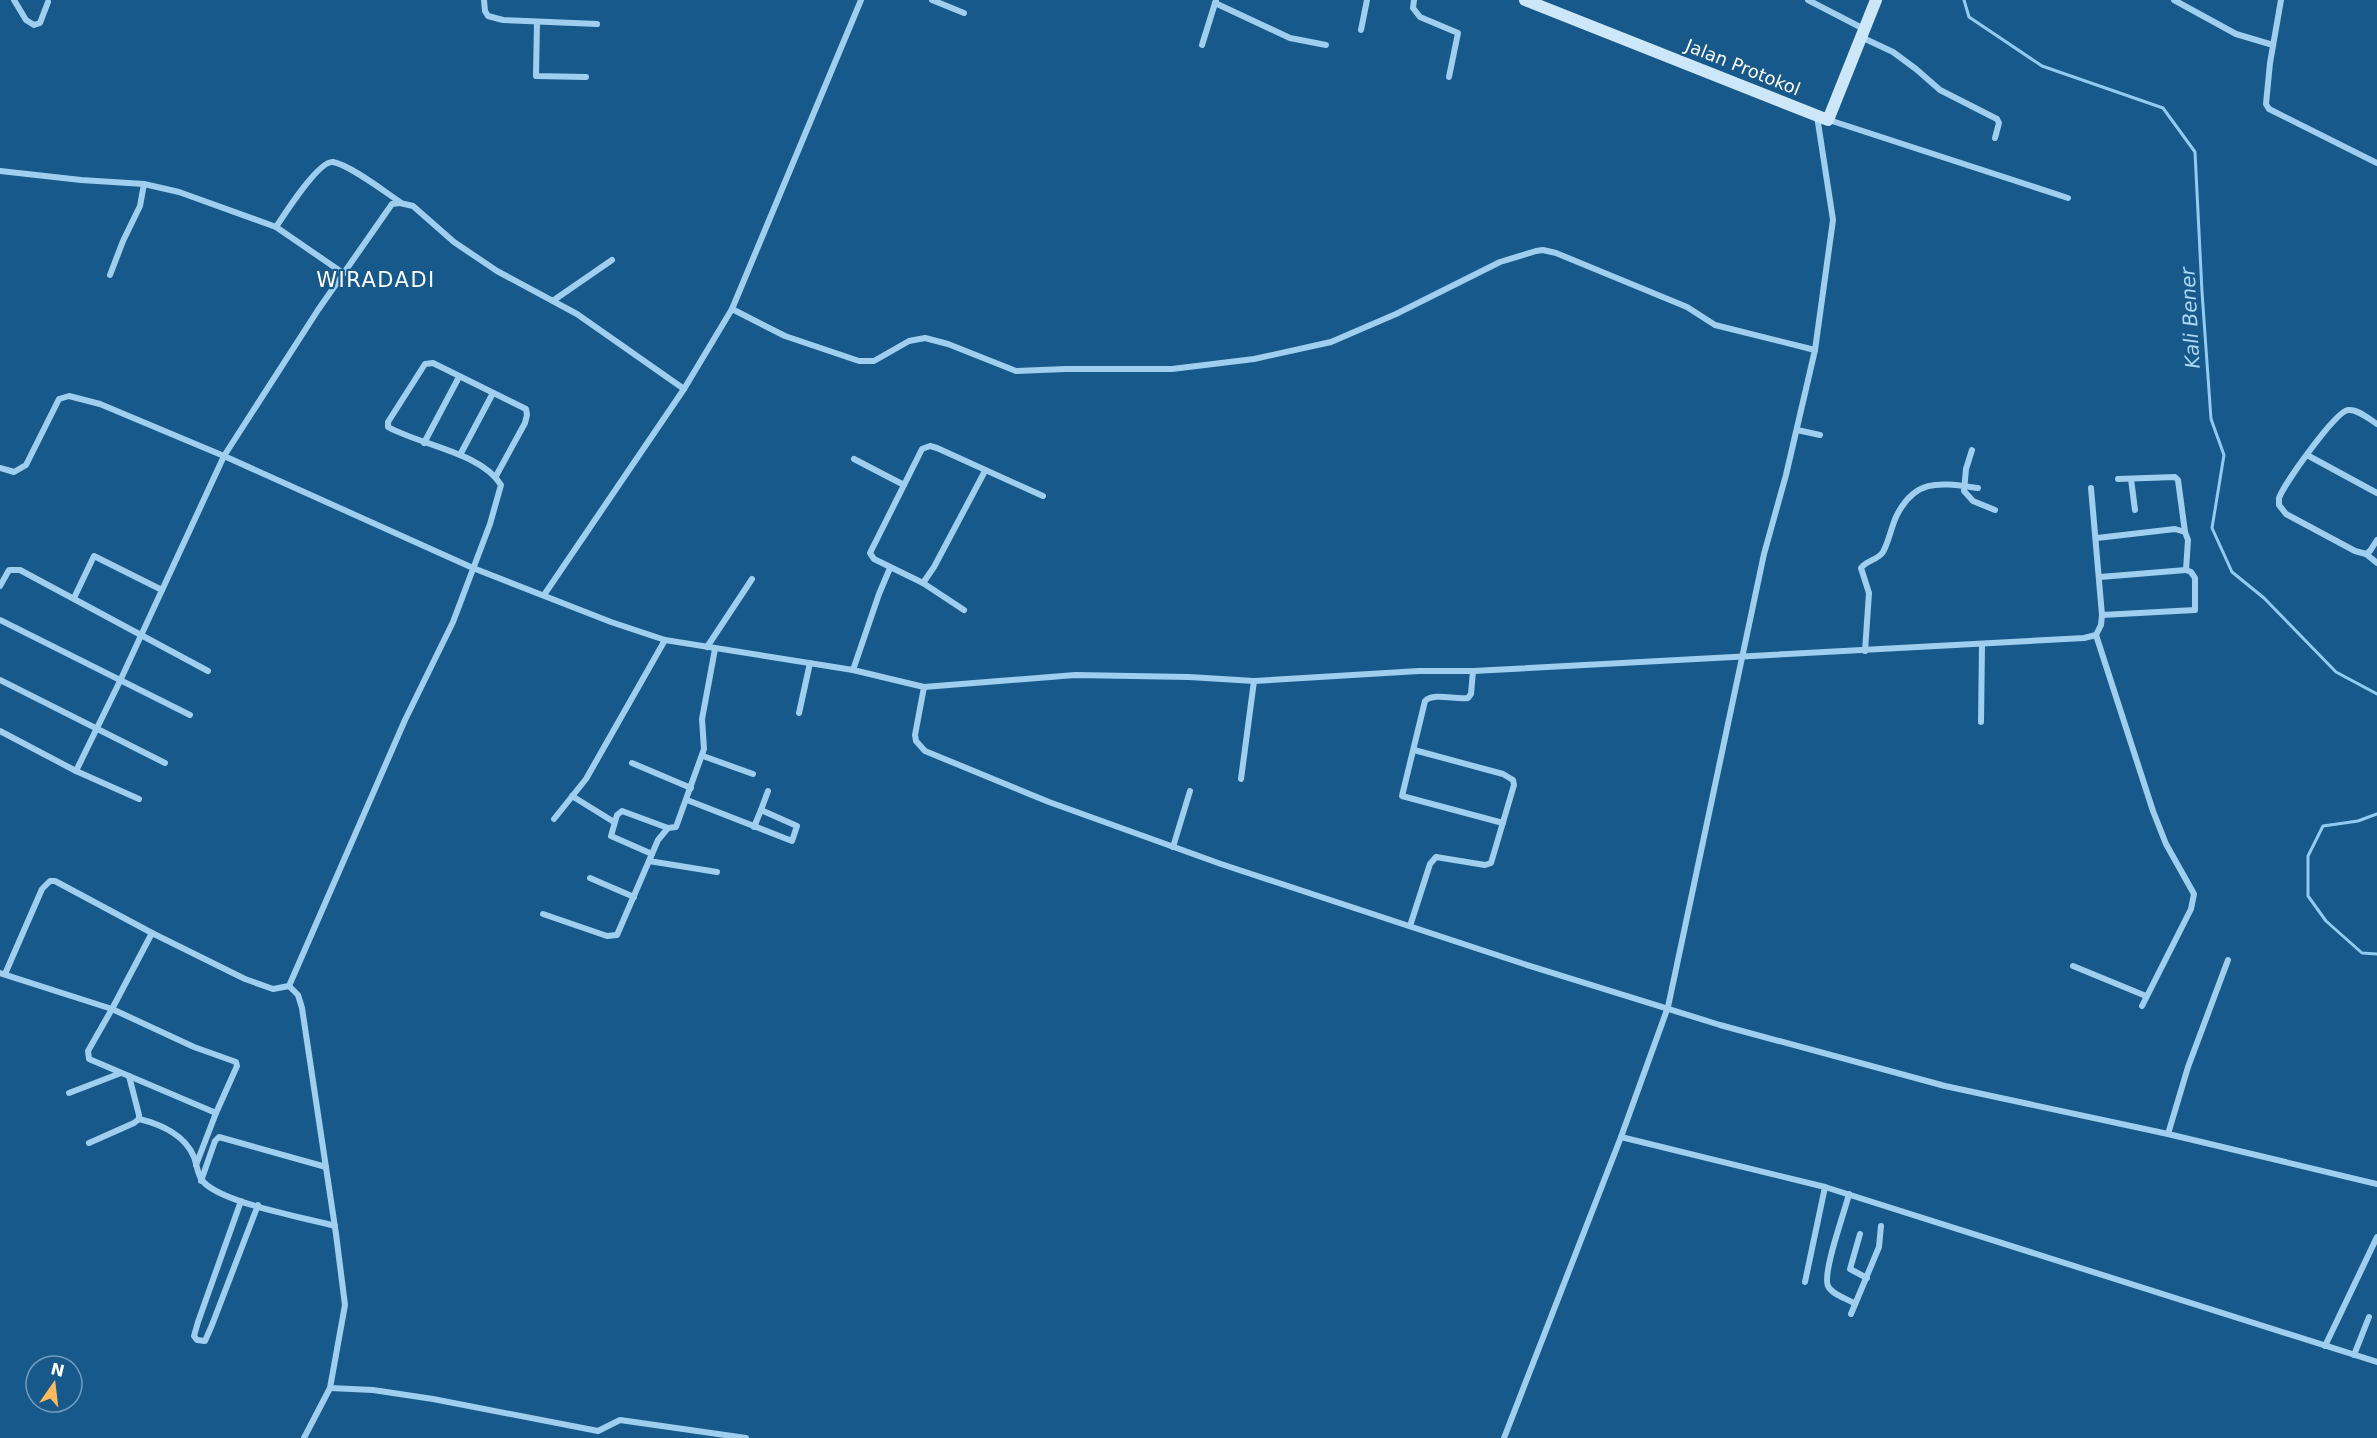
<svg xmlns="http://www.w3.org/2000/svg" width="2377" height="1438" font-family="'DejaVu Sans',sans-serif">
<rect width="100%" height="100%" fill="#17598a"/>
<g fill="none" stroke-linecap="round" stroke-linejoin="round">
<g stroke="#92cbf1" stroke-width="3">
<polyline points="1964,0 1969,17 2042,66 2163,108 2195,152 2202,292 2211,419 2224,455 2212,528 2232,572 2264,598 2336,672 2377,694"/>
<polyline points="2377,814 2358,821 2323,826 2308,856 2308,896 2326,921 2362,953 2377,954"/>
</g>
<g stroke="#a0ceee" stroke-width="6">
<polyline points="14,0 26,20 34,25 40,23 48,2"/>
<polyline points="484,0 485,11 488,16 503,20 597,24"/>
<polyline points="932,0 964,13"/>
<polyline points="1414,0 1413,8 1420,17 1458,33 1449,77"/>
<polyline points="1808,0 1864,29"/>
<polyline points="2174,0 2236,34 2273,45"/>
<polyline points="2281,0 2270,63 2266,104 2269,109 2377,163"/>
<polyline points="1215,3 1290,38 1326,45"/>
<polyline points="537,22 536,76 586,77"/>
<polyline points="1361,30 1367,0"/>
<polyline points="1861,37 1893,52 1916,69 1940,90 1997,119 1999,123 1995,138"/>
<polyline points="1202,45 1216,0"/>
<polyline points="1829,120 2068,198"/>
<polyline points="0,171 81,180 144,184 179,192 276,227 343,273"/>
<path d="M276 227C284 215 319 160 333 162 350 165 385 192 400 202"/>
<polyline points="110,275 123,241 140,206 144,184"/>
<polyline points="554,300 612,260"/>
<polyline points="732,309 785,336 859,361 874,361 909,341 925,338 948,344 1016,371 1066,369 1172,369 1254,359 1331,342 1396,314 1500,262 1536,251 1543,250 1556,253 1687,307 1715,325 1815,350"/>
<path d="M2377 424C2369 419 2358 409 2348 410 2335 412 2284 484 2279 498V505L2286 514 2355 551 2366 554 2370 551 2377 540"/>
<polyline points="1797,430 1820,435"/>
<polyline points="424,443 459,377"/>
<polyline points="1972,450 1966,469 1964,491 1973,501 1995,510"/>
<polyline points="460,455 493,393"/>
<polyline points="2307,455 2377,493"/>
<polyline points="854,459 904,485"/>
<polyline points="0,468 14,472 26,465 59,399 69,396 100,404 224,456 473,568 611,622 665,640 853,670 924,687 915,735 916,741 925,751 1049,802 1221,864 1524,964 1720,1025 1945,1086 2168,1134 2377,1184"/>
<path d="M496 476 525 423 527 415 526 409 433 363 425 364 388 422V427C420 445 482 453 501 485L490 524 453 622 405 720 289 986 298 995 302 1008 336 1234 345 1305 330 1388 373 1390 433 1399 598 1431 620 1420 746 1438"/>
<polyline points="2118,479 2175,477 2178,480 2185,532"/>
<polyline points="2131,479 2135,510"/>
<polyline points="2091,488 2102,615 2101,625 2096,635 2153,811 2166,844 2194,894 2191,909 2142,1006"/>
<polyline points="2097,538 2175,529 2185,532 2188,540 2186,570 2100,577"/>
<polyline points="2366,554 2377,563"/>
<polyline points="923,583 934,567 985,471"/>
<polyline points="0,586 9,570 20,570 208,671"/>
<polyline points="544,595 684,389 732,309 861,0"/>
<polyline points="74,598 94,556 162,590"/>
<polyline points="964,610 923,583 874,559 870,553 922,449 930,446 937,448 1043,496"/>
<polyline points="2102,615 2195,610 2195,578 2191,572 2186,570"/>
<polyline points="0,620 190,715"/>
<polyline points="707,647 752,579"/>
<path d="M1865 651 1869 593 1861 568C1867 560 1878 560 1883 552 1889 541 1891 528 1896 517 1915 477 1941 483 1978 488"/>
<polyline points="853,670 879,594 890,568"/>
<path d="M1473 671 1471 694 1468 698C1455 700 1434 692 1425 701L1402 796 1503 823"/>
<polyline points="0,680 165,763"/>
<polyline points="924,687 1075,675 1189,677 1254,681 1419,671 1473,671 2084,638 2096,635"/>
<polyline points="799,713 810,663"/>
<polyline points="1981,722 1982,645"/>
<polyline points="0,731 76,771 139,799"/>
<polyline points="703,756 753,774"/>
<polyline points="632,763 691,788"/>
<polyline points="76,771 120,681 224,456 318,310 392,204 400,203 413,206 454,242 497,271 577,314 684,389"/>
<polyline points="1241,779 1254,681"/>
<polyline points="572,796 614,822"/>
<polyline points="687,800 792,841 797,826 761,810 768,791"/>
<polyline points="554,819 586,779 665,640"/>
<polyline points="754,827 761,810"/>
<polyline points="1173,847 1190,791"/>
<polyline points="652,854 611,836 617,815 622,811 668,828"/>
<polyline points="649,861 717,872"/>
<polyline points="590,878 634,897"/>
<polyline points="543,914 607,936 617,935 658,840 668,828 676,827 704,749 702,719 715,649"/>
<polyline points="1410,926 1430,864 1436,857 1485,865 1491,863 1514,785 1513,780 1503,774 1414,750"/>
<polyline points="2073,966 2146,996"/>
<polyline points="0,973 112,1009 152,933 245,979 273,989 289,986"/>
<polyline points="5,974 42,889 50,881 55,881 152,933"/>
<polygon points="112,1009 194,1047 236,1062 237,1066 216,1113 89,1059 88,1051"/>
<polyline points="69,1093 121,1073"/>
<path d="M139 1119C160 1124 185 1135 194 1157 198 1168 197 1178 208 1186 234 1205 301 1217 335 1226"/>
<polyline points="2168,1134 2188,1067 2228,960"/>
<polyline points="1621,1137 1825,1187 2377,1362"/>
<polyline points="89,1143 134,1123 139,1119 139,1115 129,1076"/>
<polyline points="196,1165 216,1113"/>
<polyline points="201,1181 215,1141 219,1137 326,1167"/>
<path d="M1849 1194C1845 1211 1822 1273 1828 1286 1831 1294 1848 1299 1855 1304"/>
<polyline points="241,1201 198,1322 194,1336 197,1340 205,1341 212,1325 258,1205"/>
<polyline points="1860,1234 1850,1269 1867,1278"/>
<polyline points="1805,1282 1825,1187"/>
<polyline points="1851,1314 1879,1247 1881,1226"/>
<polyline points="2325,1346 2377,1237"/>
<polyline points="2354,1355 2369,1317"/>
<polyline points="304,1438 330,1388"/>
<polyline points="1504,1438 1621,1137 1668,1007 1764,554 1786,475 1815,350 1833,220 1817,116"/>
</g>
<polyline stroke="#cde7fa" stroke-width="12" points="1525,0 1828,120 1876,0"/>
</g>
<g text-anchor="middle" dominant-baseline="central" stroke-width="4.5" stroke-linejoin="round" paint-order="stroke">
<g font-size="18" fill="#fff" stroke="#17598a">
<text transform="translate(1743 67) rotate(22)">Jalan Protokol</text>
</g>
<g font-size="20" font-style="italic" fill="#acd7f5" stroke="#17598a">
<text transform="translate(2190 318) rotate(-93)">Kali Bener</text>
</g>
<g font-size="21" letter-spacing="1.5" fill="#fff" stroke="#17598a">
<text x="376" y="280">WIRADADI</text>
</g>
</g>
<g transform="translate(54 1384) rotate(14)"><circle r="28" fill="#17598a" stroke="#749bb9" stroke-width="1.5"/>
<path d="M0-4.5L10 22L0 15L-10 22Z" fill="#ffba5d"/>
<text y="-9" font-size="16" font-weight="bold" text-anchor="middle" fill="#ffffff">N</text>
</g>
</svg>
